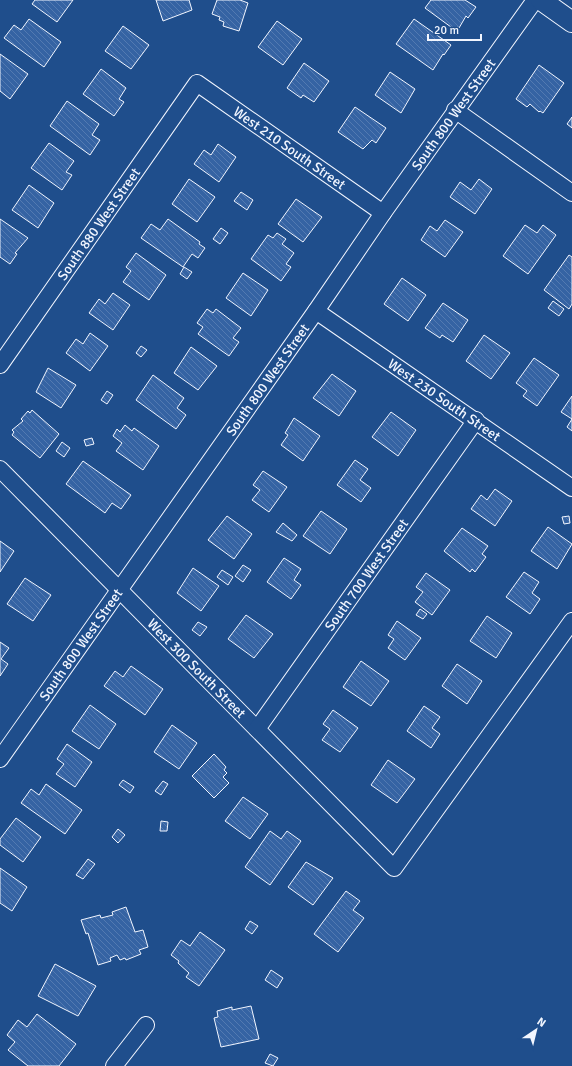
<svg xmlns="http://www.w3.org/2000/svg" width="572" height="1066" font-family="Signika,sans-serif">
<defs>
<pattern id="building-back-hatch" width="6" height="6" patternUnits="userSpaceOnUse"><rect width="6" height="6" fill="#3563a3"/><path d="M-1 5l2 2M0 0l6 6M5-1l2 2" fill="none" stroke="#537ab1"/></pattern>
</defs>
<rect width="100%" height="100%" fill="#1f4e8c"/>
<g fill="url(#building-back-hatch)" stroke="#f2f6ff">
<polygon points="35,0 73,0 57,22 32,4"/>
<polygon points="156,0 189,0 192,10 163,21"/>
<polygon points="217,0 240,0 248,3 239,31 223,26 224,22 219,20 220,17 212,14"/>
<polygon points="431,0 465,0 476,7 468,18 466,16 459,28 457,27 455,30 425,8"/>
<polygon points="29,19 61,42 44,67 4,38 14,25 21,30"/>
<polygon points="414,19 451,45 444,55 443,54 433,70 396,44"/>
<polygon points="277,21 302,39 283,65 258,47"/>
<polygon points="123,26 149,45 131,69 105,51"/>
<polygon points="0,54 28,74 10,99 0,91"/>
<polygon points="304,63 329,81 314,102 303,95 301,98 287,88"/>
<polygon points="539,65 564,83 543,113 540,111 539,112 530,104 527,107 516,99"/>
<polygon points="101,69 126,88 119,99 124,102 114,116 83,94"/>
<polygon points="390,72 415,89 401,113 375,95"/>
<polygon points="67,101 99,124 92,135 100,140 90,155 50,126"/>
<polygon points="355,107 386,128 376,143 372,140 363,149 338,132"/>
<polygon points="572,117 572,128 567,124"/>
<polygon points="49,143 74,161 66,172 72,175 62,190 31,168"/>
<polygon points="218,144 236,157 219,182 194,164 204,150 211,155"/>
<polygon points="189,179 215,197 197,222 172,204"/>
<polygon points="479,179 492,189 475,214 450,197 460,182 471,190"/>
<polygon points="29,185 54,203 38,228 12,210"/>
<polygon points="241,192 253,200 247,210 234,201"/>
<polygon points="296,199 322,217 303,242 278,224"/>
<polygon points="0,219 28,238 15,253 17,254 10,264 0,257"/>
<polygon points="168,219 200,242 199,244 205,248 198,258 192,254 183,267 141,238 151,224 160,230"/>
<polygon points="445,220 463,232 445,257 421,240 430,226 437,231"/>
<polygon points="525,225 537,233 543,225 556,235 528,274 503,256"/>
<polygon points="221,228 228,233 220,244 213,239"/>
<polygon points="277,233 286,239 282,244 294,253 286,264 291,267 281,281 251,259 268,235 273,238"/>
<polygon points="136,253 166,275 149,300 123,282 131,271 126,267"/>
<polygon points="569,255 572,257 572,304 569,309 544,290"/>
<polygon points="184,267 192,272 187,279 180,274"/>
<polygon points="243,273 268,290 251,316 226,298"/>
<polygon points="402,278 426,295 408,321 384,304"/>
<polygon points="113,293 130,305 113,330 89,313 99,299 105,304"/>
<polygon points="553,301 564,309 559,316 548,308"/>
<polygon points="443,303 468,320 453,342 442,335 440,338 425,328"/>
<polygon points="207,309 213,313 216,309 241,328 233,338 239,342 229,356 198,334 203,327 197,323"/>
<polygon points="90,333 108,346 90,371 66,353 76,339 83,344"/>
<polygon points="484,335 510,353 491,379 466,361"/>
<polygon points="141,346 147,350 141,357 136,353"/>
<polygon points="191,347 217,366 198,390 174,373"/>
<polygon points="534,358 559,375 537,406 523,396 527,391 516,383"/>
<polygon points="48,368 76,385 61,408 36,392"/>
<polygon points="332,374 356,391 339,416 313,398"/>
<polygon points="153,375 184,398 177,408 186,415 176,429 136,400"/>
<polygon points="107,391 113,395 107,404 101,400"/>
<polygon points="572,396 572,431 567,427 572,419 561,412"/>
<polygon points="32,410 59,434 40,458 12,435 14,432 12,430 23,421 21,419 28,411 30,413"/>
<polygon points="391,412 416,430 398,456 372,437"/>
<polygon points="294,418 320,436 303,461 281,445 288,435 285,433"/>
<polygon points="125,425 132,431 134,428 159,446 143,470 116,451 122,443 113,436 117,429 120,432"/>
<polygon points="92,438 94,444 86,446 84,440"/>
<polygon points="62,442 70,448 64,457 56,451"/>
<polygon points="355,460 368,469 360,480 371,488 361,502 337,485"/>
<polygon points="83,461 131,495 121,509 112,503 105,513 66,484"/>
<polygon points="263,471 287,487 269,512 252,500 260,490 253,485"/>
<polygon points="495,489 512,501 495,526 471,509 481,495 487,500"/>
<polygon points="321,511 347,529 330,554 303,536"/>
<polygon points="227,516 252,534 234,559 208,540"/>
<polygon points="569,516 570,523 564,524 562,517"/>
<polygon points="283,523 297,535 292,541 276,532"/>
<polygon points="548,527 572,544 557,569 531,551"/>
<polygon points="462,528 488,546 482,554 486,557 475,572 472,569 470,572 444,551"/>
<polygon points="0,541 14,551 0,572"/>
<polygon points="284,558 301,569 294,580 301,585 291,599 267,582"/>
<polygon points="243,565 251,570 243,582 235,576"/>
<polygon points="193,568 219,586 201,611 177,593"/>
<polygon points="222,570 233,577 228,585 217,577"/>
<polygon points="524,572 539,582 532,593 540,599 530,614 506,597"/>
<polygon points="426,573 450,590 432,615 415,602 423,592 416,587"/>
<polygon points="25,578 51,595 33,621 7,604"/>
<polygon points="420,609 427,614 423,619 416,615"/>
<polygon points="246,615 273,634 254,658 228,639"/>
<polygon points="487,616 512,633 496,658 470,641"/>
<polygon points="397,621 421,638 405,660 388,648 394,639 388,635"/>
<polygon points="198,622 207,627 200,636 192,630"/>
<polygon points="0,642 9,648 1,659 8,664 0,676"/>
<polygon points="361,661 389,681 371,706 343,687"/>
<polygon points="457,664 482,681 467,704 442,686"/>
<polygon points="131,666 163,689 145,715 104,686 115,671 123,677"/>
<polygon points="90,705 116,724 99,749 72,731"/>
<polygon points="424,706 440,717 432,728 440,734 431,748 407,731"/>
<polygon points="333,710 358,728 340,752 322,740 330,729 323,724"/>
<polygon points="172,725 197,743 179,769 154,752"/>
<polygon points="67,744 92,762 75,787 56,774 64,764 57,759"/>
<polygon points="214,754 226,767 224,770 227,773 223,777 229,783 214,798 192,776"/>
<polygon points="388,760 415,779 397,803 371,785"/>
<polygon points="123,780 134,787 130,793 119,785"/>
<polygon points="163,781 168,784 161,795 155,791"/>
<polygon points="46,784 82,810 65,834 21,803 31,789 39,795"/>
<polygon points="243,797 268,814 250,839 225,821"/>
<polygon points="16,818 41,837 23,862 0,845 0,839"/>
<polygon points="161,821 168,822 167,831 160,831"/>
<polygon points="118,829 125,835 118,843 112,837"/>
<polygon points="270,831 281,839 287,831 301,841 270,885 245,867"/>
<polygon points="88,859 95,864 83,879 76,875"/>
<polygon points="306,862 333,878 313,905 288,887"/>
<polygon points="0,868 27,887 12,911 0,903"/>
<polygon points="346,891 360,901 353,910 364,918 338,952 314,934"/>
<polygon points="126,907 135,932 143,930 148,947 139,950 141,954 126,960 125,958 120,960 117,955 110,958 111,961 98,965 88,933 86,934 81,920 100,915 101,918 113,915 112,912"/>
<polygon points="250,921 258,926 252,934 245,929"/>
<polygon points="200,932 225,950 199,986 186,977 189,973 178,963 179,961 171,955 181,940 190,946"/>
<polygon points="55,964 96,986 78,1016 38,996"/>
<polygon points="271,970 283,978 277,988 265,980"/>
<polygon points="251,1006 259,1039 221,1047 214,1018 218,1017 217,1011 232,1007 232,1010"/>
<polygon points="37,1014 76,1044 59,1066 28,1066 8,1050 15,1042 7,1035 18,1020 27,1027"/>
<polygon points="270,1054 278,1058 273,1066 265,1063"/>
</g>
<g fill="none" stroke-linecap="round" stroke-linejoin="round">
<defs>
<g id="minor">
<polyline points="455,110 572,193"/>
<path id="s1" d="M316 311 572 488"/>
<path id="s2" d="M0 365 197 83 383 213"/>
<path id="s3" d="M0 469 394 868 572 621"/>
<path id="s4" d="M257 729 476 420"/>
<path id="s5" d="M0 759 316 311 383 213 535 0"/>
<polyline points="114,1066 146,1025"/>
</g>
<polyline id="tertiary" points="541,0 572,22"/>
</defs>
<use href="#minor" stroke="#f2f6ff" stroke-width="18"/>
<use href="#tertiary" stroke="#f2f6ff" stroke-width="22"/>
<use href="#minor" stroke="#1f4e8c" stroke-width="16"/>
<use href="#tertiary" stroke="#1f4e8c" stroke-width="20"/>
</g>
<g text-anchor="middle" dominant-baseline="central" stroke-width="3" stroke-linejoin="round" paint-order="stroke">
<g font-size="14" fill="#f2f6ff" stroke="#1f4e8c">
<text stroke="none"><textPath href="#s5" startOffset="788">South 800 West Street</textPath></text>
<text stroke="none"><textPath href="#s2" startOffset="457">West 210 South Street</textPath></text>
<text stroke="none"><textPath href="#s2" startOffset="172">South 880 West Street</textPath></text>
<text stroke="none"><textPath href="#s5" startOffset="464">South 800 West Street</textPath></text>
<text stroke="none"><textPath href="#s1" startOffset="156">West 230 South Street</textPath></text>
<text stroke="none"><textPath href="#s4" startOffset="189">South 700 West Street</textPath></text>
<text stroke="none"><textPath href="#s5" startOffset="140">South 800 West Street</textPath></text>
<text stroke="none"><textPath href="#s3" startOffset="280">West 300 South Street</textPath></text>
</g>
</g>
<g transform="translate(536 1030) rotate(35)" stroke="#1f4e8c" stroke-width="3" paint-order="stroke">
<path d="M0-3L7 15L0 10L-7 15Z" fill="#f2f6ff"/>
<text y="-6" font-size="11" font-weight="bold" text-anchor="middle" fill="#f2f6ff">N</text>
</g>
<path d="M428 34v6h53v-6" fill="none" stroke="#f2f6ff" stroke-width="2"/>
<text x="434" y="34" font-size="12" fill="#f2f6ff" stroke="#1f4e8c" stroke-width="3" paint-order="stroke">20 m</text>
</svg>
